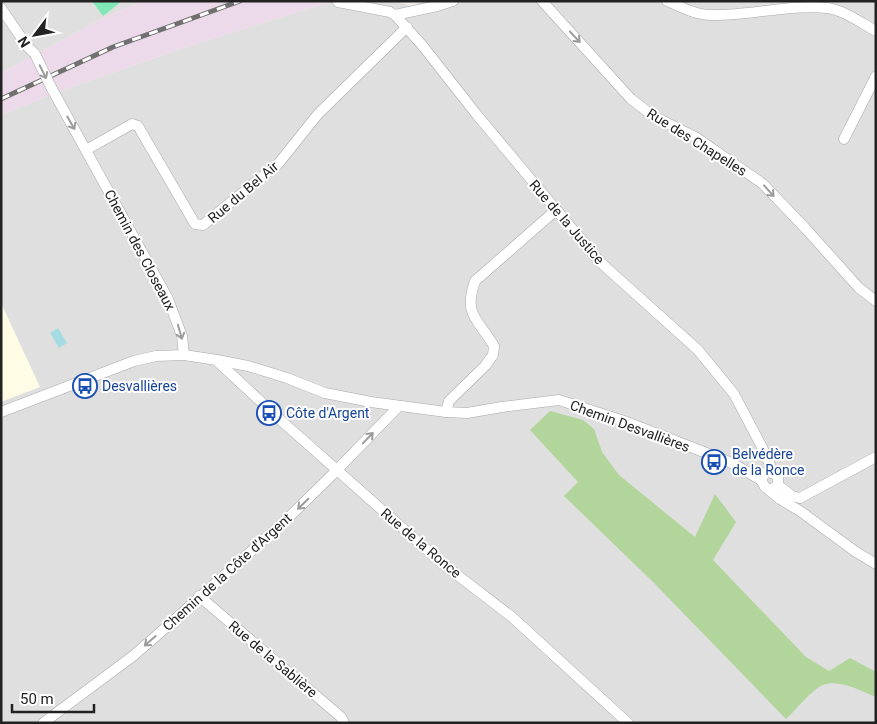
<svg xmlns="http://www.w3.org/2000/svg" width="877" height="724" font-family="Roboto,sans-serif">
<rect width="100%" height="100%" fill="#f3eee8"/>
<g fill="#e0dfdf">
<polygon points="1,1 143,1 103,18 1,73"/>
<polygon points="348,1 395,1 411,6 425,1 876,1 876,723 1,723 1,115 55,93 183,48 323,4"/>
</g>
<polygon fill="#ecdaeb" points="143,1 348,1 323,4 183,48 55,93 1,115 1,73 103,18"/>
<polygon fill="#fffce5" points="1,303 40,387 1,402"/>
<path fill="#b1d59a" d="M550 411 583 420 594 429 602 452 619 475 695 537 715 494 736 522 713 560 806 657 829 671 850 658 876 672V697C861 691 839 679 823 685 811 690 796 710 786 719L653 582 564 496 578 482 530 430Z"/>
<polygon fill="#81e7b5" points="92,1 122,1 103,16"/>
<polygon fill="#a6dbe3" points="58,328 67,343 59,348 50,333"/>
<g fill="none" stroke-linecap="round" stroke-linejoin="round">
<defs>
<g id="street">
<polyline points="542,1 631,99 653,116 697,138 763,184 806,229 859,288 876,301"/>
<path d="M667 1C681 7 696 15 711 15 749 16 789 4 827 8 844 10 861 23 876 31"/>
<polyline points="338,2 390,12 395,15 422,45 477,115 600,262 698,350 734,394 764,451 773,472"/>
<polyline points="1,8 27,46 35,54"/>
<polyline points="395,15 437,6 453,1"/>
<polyline points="52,89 168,299 182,336 184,355"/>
<polyline points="844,139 876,76"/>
<polyline points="86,150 132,124 138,126 195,224 203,225 278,164 318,114 407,27"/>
<polyline points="217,361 285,424 443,564 512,617 628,723"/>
<polyline points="1,412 134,361 156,356 184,355 217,360 248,366 287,378 325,393 371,402 446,412 467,413 502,407 559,400 624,421 732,463 761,480"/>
<path d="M446 412 449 401 485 366 493 355 494 346C478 319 463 315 475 281L556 210"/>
<polyline points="761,480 765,487 780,499 800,511 856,552 876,564"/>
<path d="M761 480 765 473 769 472 777 475C780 483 777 489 769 489"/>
<polyline points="778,485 792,496 800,498"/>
<polyline points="800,498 876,457"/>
<polyline points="199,596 341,717 344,723"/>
<polyline points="43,723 133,656 171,623 285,521 332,475 399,406"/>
</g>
</defs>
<use href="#street" stroke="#a9a9a9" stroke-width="11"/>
<use href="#street" stroke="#fff" stroke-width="10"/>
<defs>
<polyline id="rail" points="1,99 113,47 240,1"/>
</defs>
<use href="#rail" stroke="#707070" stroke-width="5"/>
<use href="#rail" stroke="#fff" stroke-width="3" stroke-dasharray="9" stroke-linecap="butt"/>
<defs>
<polyline id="street-bridge" points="35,54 52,89"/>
</defs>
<use href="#street-bridge" stroke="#a9a9a9" stroke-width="11" stroke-linecap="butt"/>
<use href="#street-bridge" stroke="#fff" stroke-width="10"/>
</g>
<defs><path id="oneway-shaft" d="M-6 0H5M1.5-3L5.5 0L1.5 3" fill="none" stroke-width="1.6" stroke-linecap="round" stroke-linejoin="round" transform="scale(1.25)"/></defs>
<g stroke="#9c9c9c">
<use href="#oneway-shaft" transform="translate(575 37) rotate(47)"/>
<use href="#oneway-shaft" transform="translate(43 72) rotate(64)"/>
<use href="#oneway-shaft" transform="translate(71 123) rotate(60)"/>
<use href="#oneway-shaft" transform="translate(769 191) rotate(48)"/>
<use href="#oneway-shaft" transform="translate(180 332) rotate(74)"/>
<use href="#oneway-shaft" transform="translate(368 438) rotate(-46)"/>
<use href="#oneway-shaft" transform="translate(303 504) rotate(136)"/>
<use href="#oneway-shaft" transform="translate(150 641) rotate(139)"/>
</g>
<defs>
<symbol id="bus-ring" viewBox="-11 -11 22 22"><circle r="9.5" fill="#fff" stroke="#1a4fb4" stroke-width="1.5"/><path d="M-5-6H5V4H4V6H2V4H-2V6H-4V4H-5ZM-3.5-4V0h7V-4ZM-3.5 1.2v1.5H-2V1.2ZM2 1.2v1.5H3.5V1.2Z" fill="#1a4fb4"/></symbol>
</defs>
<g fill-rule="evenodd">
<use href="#bus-ring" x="71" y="372" width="28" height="28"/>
<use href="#bus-ring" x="255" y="399" width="28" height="28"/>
<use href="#bus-ring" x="700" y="448" width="28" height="28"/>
</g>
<g text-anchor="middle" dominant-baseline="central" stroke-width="4" stroke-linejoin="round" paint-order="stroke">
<g font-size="14" fill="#222" stroke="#fff">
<text transform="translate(697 142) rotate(32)">Rue des Chapelles</text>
<text transform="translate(243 192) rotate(-40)">Rue du Bel Air</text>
<text transform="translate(567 222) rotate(49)">Rue de la Justice</text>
<text transform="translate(140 250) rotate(62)">Chemin des Closeaux</text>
<text transform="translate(630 426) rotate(20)">Chemin Desvallières</text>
<text transform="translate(421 543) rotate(40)">Rue de la Ronce</text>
<text transform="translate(227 572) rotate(-42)">Chemin de la Côte d'Argent</text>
<text transform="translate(273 659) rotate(40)">Rue de la Sablière</text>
</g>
<g font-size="14" fill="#164399" stroke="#fff" text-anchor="start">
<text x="102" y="386">Desvallières</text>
<text x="286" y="413">Côte d'Argent</text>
<text x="732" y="454">Belvédère<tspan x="732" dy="16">de la Ronce</tspan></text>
</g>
</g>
<rect width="877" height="724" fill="none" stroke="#222222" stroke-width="5"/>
<g transform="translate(35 35) rotate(238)" stroke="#ffffff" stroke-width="4" paint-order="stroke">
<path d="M0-4L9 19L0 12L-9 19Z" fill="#222222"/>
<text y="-8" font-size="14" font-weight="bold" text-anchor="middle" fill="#222222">N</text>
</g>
<path d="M12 704v8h82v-8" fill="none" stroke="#222222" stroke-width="2.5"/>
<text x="20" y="704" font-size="15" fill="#222222" stroke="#ffffff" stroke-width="4" paint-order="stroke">50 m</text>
</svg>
